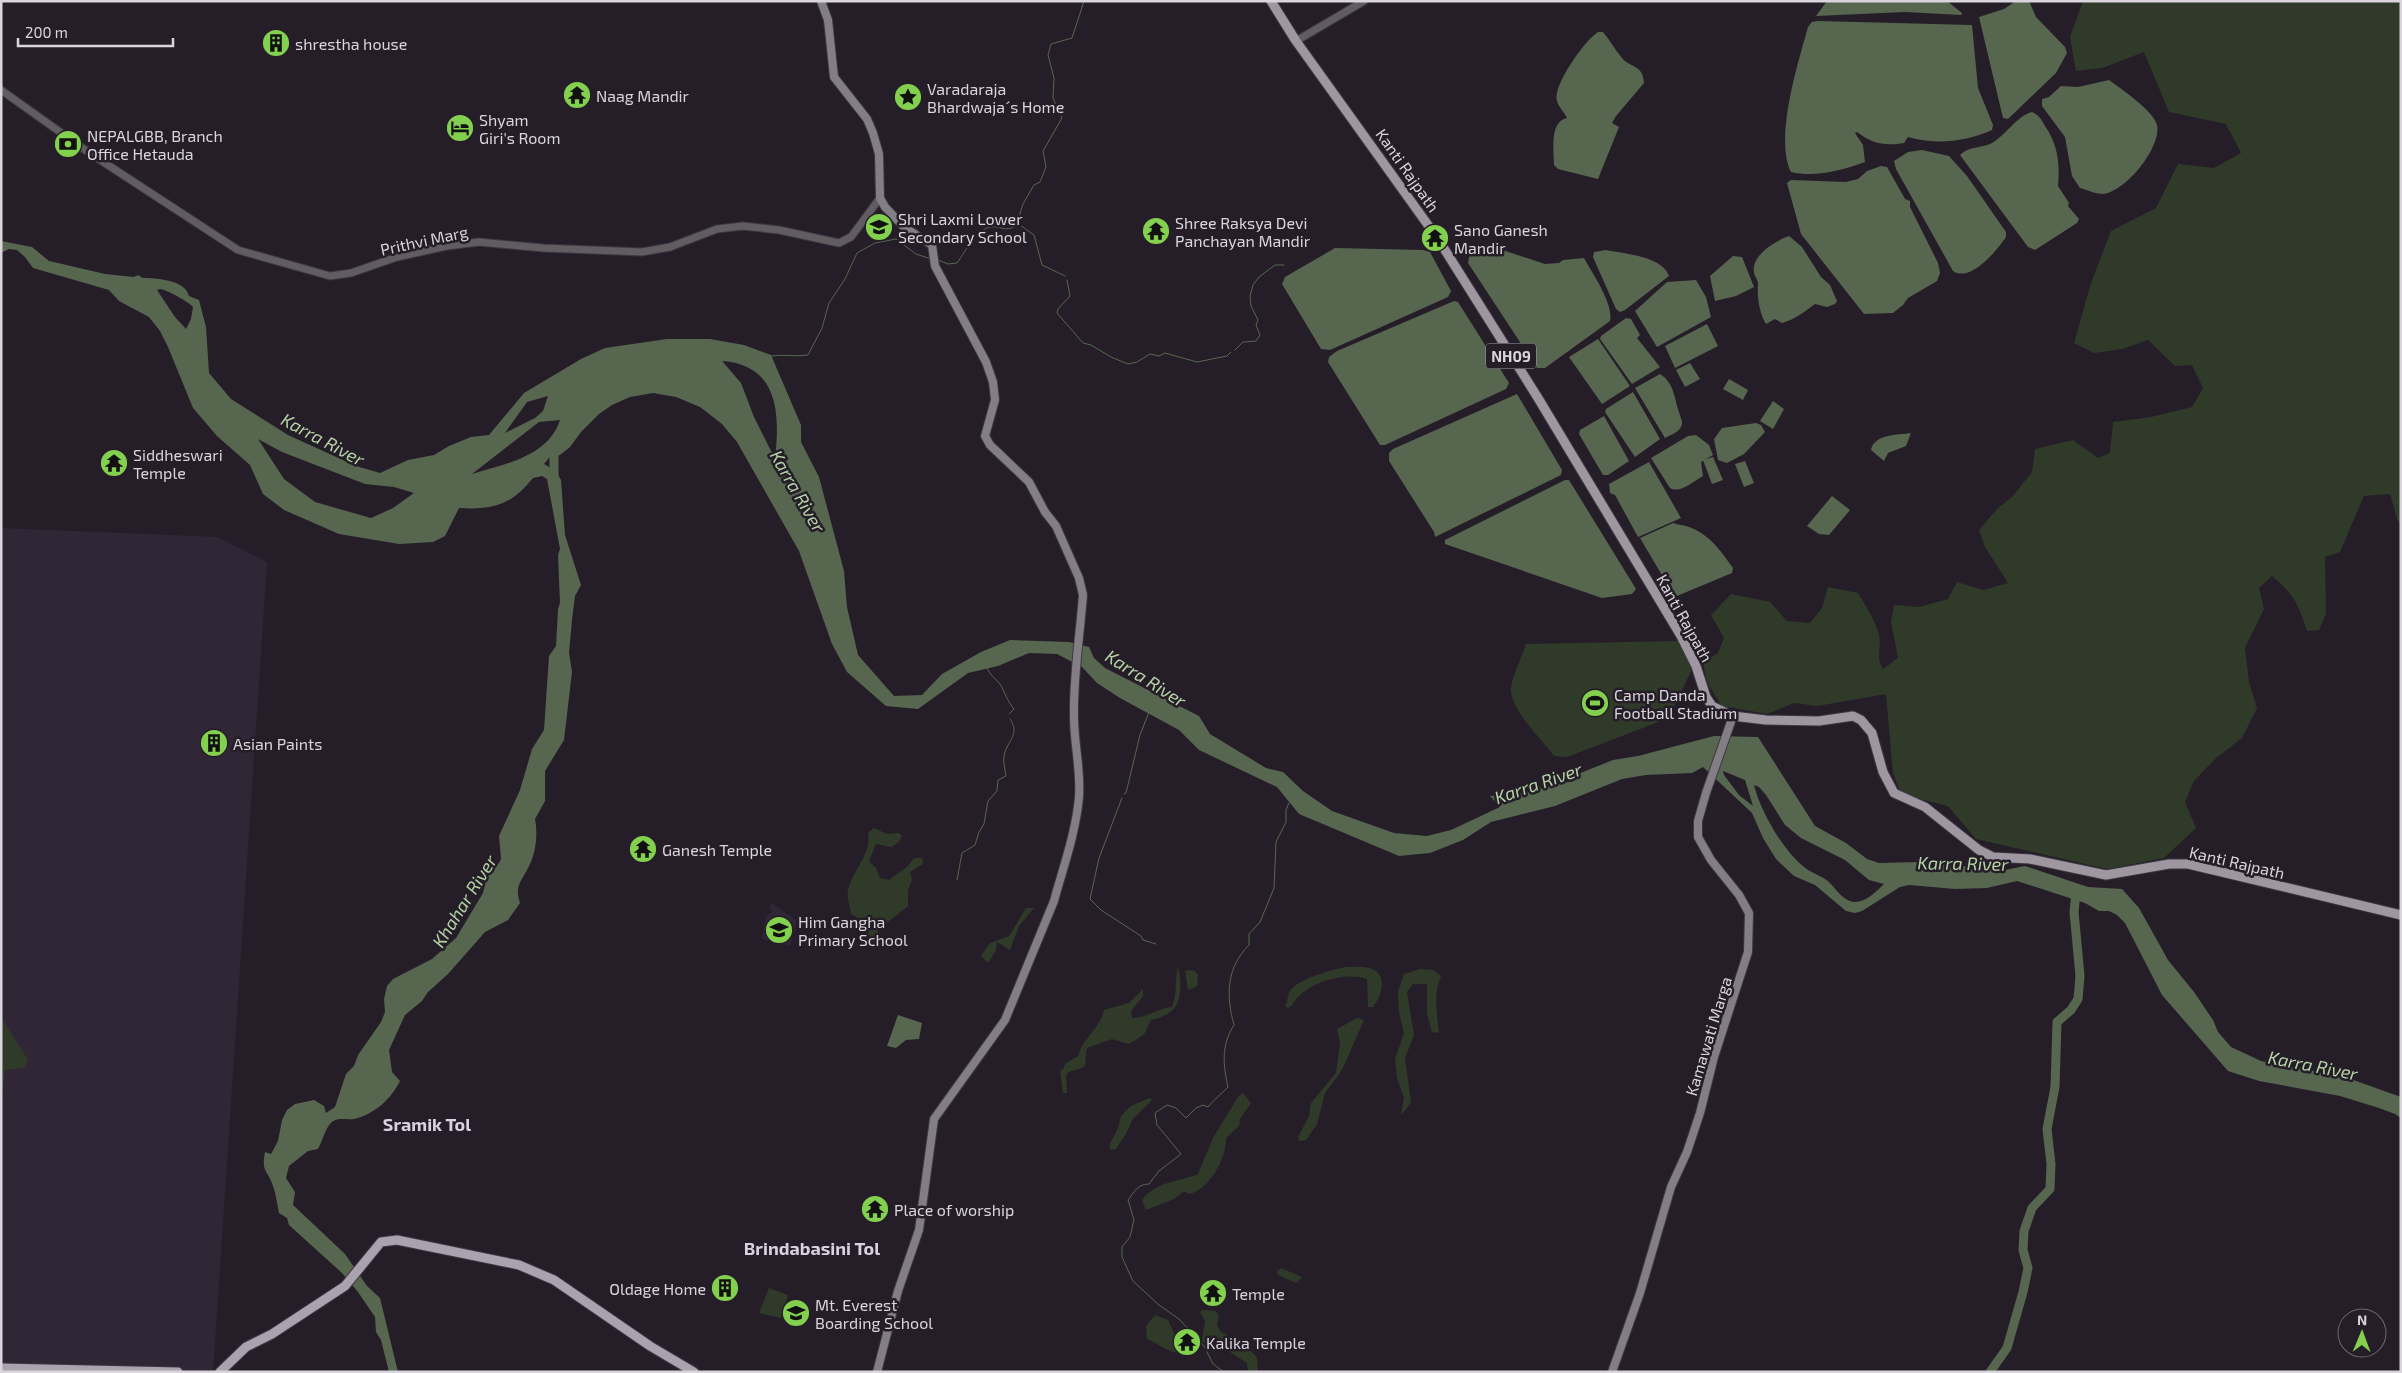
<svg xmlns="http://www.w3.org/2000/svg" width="2402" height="1373" font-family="'Exo 2',sans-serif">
<rect width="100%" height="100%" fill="#251e28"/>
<g fill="#302635">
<polygon points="1,528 217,537 267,562 213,1372 1,1372"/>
<polygon points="772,903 797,921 790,946 762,939 766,916 772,912 769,908"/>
</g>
<g fill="#2f3b28">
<path d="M2083 1H2401V521L2398 522 2390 494 2364 496 2340 552 2325 557 2326 614 2319 630 2307 631C2299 605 2293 593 2272 576L2259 588 2264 609 2245 648 2249 682 2257 708 2242 738 2215 759 2194 781 2185 802 2196 828 2164 858 2107 869 1976 839 1948 806 1901 794 1893 773 1886 694 1817 706 1794 703 1767 714 1722 706 1707 683 1703 662 1718 653 1724 638 1711 615 1731 594 1770 602 1787 621 1810 623 1822 608 1828 587 1858 593C1866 606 1875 620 1879 635 1882 648 1875 657 1883 669L1898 658 1891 622 1894 605 1919 607 1948 599 1957 582 1983 590 2008 583 1985 547 1979 530 1998 508 2012 497 2032 472 2035 449 2073 440 2098 458 2110 453 2113 422 2151 417 2192 407 2203 388 2192 365 2175 366 2148 340 2122 349 2094 353 2074 343 2091 283 2111 231 2156 208 2178 164 2214 168 2241 153 2226 124 2169 112 2144 52 2102 68 2076 71 2070 37Z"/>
<path d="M1679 641 1693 667 1672 711 1661 721 1567 757 1554 756C1542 740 1509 708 1511 688 1513 674 1522 657 1526 644Z"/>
<path d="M874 828 887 834 899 833 902 836 899 842 891 847 876 844 869 861 876 868 880 878 889 880 908 866 914 858H922L923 864 910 872 912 880 908 890V906L878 930V941L869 948 864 945V937L869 931 864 921 851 914C851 907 846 898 848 891 852 870 872 855 868 833Z"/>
<polygon points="1026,908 1034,908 1019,926 1010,950 997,942 996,950 988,963 981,956 990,943 1009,936"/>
<path d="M1345 967C1353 967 1362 966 1369 968 1389 973 1382 996 1373 1007H1368L1367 979C1346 972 1314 981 1298 997 1294 1001 1293 1006 1288 1008L1285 1006C1288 1002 1287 995 1290 991 1298 979 1331 970 1345 967Z"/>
<path d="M1177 968 1179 970C1183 997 1180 1014 1151 1020L1145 1033 1136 1040 1128 1044 1112 1039 1087 1048C1083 1069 1091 1066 1068 1072L1066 1076 1067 1093H1063L1060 1071 1064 1068 1065 1064 1078 1056C1083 1037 1100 1029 1104 1010L1129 1003 1143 989V996L1131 1011 1132 1018C1147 1018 1158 1008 1172 1007L1175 997Z"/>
<path d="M1420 969 1433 970 1441 976C1433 996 1437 1012 1439 1033L1432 1032 1427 1014V984H1413L1407 992 1414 1035 1405 1058 1411 1103 1401 1115 1404 1098 1397 1078 1395 1059 1404 1033 1399 1012 1398 991 1404 974Z"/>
<polygon points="1189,970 1195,971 1198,975 1197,986 1188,990 1185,971"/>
<polygon points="1,1017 28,1060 24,1068 5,1070 1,1103"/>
<polygon points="1357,1018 1364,1020 1342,1070 1325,1093 1317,1124 1306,1140 1299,1141 1298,1137 1309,1116 1311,1103 1336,1073 1340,1043 1337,1029"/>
<path d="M1243 1093 1251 1103 1240 1119 1239 1126 1226 1138C1227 1158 1209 1190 1189 1194L1184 1191 1174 1199 1146 1210 1142 1200C1156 1181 1179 1182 1198 1174L1213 1138 1238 1097Z"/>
<polygon points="1150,1098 1152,1100 1132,1120 1127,1132 1116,1149 1111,1150 1109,1146 1118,1128 1121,1116 1131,1106"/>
<polygon points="1281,1268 1302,1277 1296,1283 1278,1275 1277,1272"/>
<polygon points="769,1288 788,1295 781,1318 759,1313"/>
<polygon points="1203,1310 1215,1311 1219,1315 1217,1325 1221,1332 1227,1335 1229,1338 1236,1341 1240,1338 1257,1358 1258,1372 1248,1372 1247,1363 1216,1343 1210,1347 1202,1341 1205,1321 1200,1312"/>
<path d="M1155 1315 1168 1320 1179 1344V1353C1167 1352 1158 1343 1147 1339L1146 1326Z"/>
</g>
<g fill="#57664f" fill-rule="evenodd">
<polygon points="1827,1 1947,1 1962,13 1961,15 1905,12 1816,16"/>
<polygon points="2016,1 2029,1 2036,17 2065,47 2067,53 2056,73 2008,119 2003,118 1979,17 2004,9"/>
<path d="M1818 21 1972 25 1978 88 1993 125 1992 130C1965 142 1936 145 1908 137L1904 143C1884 146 1873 144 1857 132L1855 133 1863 145 1865 162C1843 170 1815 178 1791 172 1774 139 1798 63 1808 27L1812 22Z"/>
<path d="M1598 32H1603C1610 40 1615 50 1622 58 1630 68 1643 64 1644 83L1616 116 1612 123 1619 127 1598 179 1558 169 1554 165C1554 151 1549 122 1567 118 1564 112 1558 106 1557 101 1552 86 1585 40 1598 32Z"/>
<path d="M2109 80C2121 89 2154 111 2157 125 2162 146 2126 192 2103 194 2096 194 2087 190 2080 188L2072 176 2065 137 2042 106V99L2049 97 2061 86 2078 87Z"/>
<path d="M2032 112C2039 115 2041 119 2045 126 2058 145 2060 163 2058 186L2069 203 2068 206 2079 219 2077 223 2035 250 2028 247 1960 155C1967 147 1980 148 1990 144 2006 136 2015 117 2032 112Z"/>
<path d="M1922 150 1949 156 1967 176 2006 232V237C1997 250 1971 283 1953 271L1896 169 1894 161 1908 152Z"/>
<polygon points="1881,166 1887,167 1905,199 1910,201 1910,207 1938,263 1940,273 1937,281 1908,298 1903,305 1893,313 1864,314 1801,234 1787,183 1791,180 1846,182 1858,179 1867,171"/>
<path d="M1789 236 1802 247 1821 277 1830 285 1837 301 1835 304 1827 307 1815 304C1804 312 1796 319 1782 323L1775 319 1766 324C1759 313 1757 296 1758 284 1758 280 1755 277 1754 273 1751 255 1775 241 1789 236Z"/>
<path d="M1 241 32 247 49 261 58 263 105 274 134 277 138 275 143 278C156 278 186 280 189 296L199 300 206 327 209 373 231 399 288 435 356 466 380 473 408 460 434 455 449 446 471 437 489 435 524 393 581 359 605 348 667 339H710L744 345 771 355 801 425V442L819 477 844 571 847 607 858 655 894 696 922 695 942 674 981 652 1010 640 1069 642 1089 647 1094 658 1105 668 1199 716 1210 734 1266 768 1283 772 1303 791 1332 811 1394 833 1427 836 1451 830 1500 807 1490 796 1516 794 1573 781 1578 774 1613 760 1638 756 1714 736 1758 737 1815 826 1846 843 1867 859 1879 863 1920 862 2005 870 2025 866 2088 887 2122 889 2139 908 2168 960 2194 992 2213 1020 2218 1032 2231 1047 2261 1061 2345 1077 2401 1097V1118L2395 1114 2379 1108 2340 1096 2259 1081 2228 1071 2162 995 2125 923 2117 915 2109 911H2099L2085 903 2017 881 1987 888 1955 889 1909 885 1900 887 1862 911 1855 913 1846 911 1815 885 1794 876 1776 859 1763 838 1752 813 1703 767 1692 773 1646 775 1622 779 1555 806 1491 822 1463 840 1430 853 1399 856 1299 814 1277 787 1199 750 1179 730 1120 698 1097 683 1082 667 1057 654 1029 653 998 666 968 673 918 709 886 706 847 672 832 644 799 551 737 442 722 424 700 407 676 397 653 393 630 397 612 405 599 414 581 432 570 447 560 455 549 458 544 464 556 471 561 480 565 535 581 585 575 596 572 620 569 653 572 672 564 740 545 771V801L535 819C538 834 536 853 529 866 522 881 514 885 520 903L508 920 485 932 448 974 428 992 422 1001 405 1015 389 1050 392 1072 400 1081C391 1099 375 1114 354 1119 346 1120 338 1117 332 1122 326 1126 322 1142 318 1149L308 1151 289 1166 286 1178 295 1192 293 1205 345 1254 367 1286 380 1298 398 1372H389L381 1340 376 1332 375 1317 358 1292 342 1273 289 1225 287 1218 279 1213C277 1204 276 1194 273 1186 268 1170 261 1173 265 1152L271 1154 278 1141 282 1120 287 1110 295 1104 314 1100 324 1106 326 1113 335 1107 346 1074 354 1066 358 1055 381 1022 385 1012 384 999 387 986 393 979 432 959 456 938 483 893 487 876 499 863 501 859 499 836 520 790 532 749 544 730 549 656 556 646 558 609 560 603 558 555 560 549 547 479 542 476 533 478C511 505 494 510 459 508L445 536 433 542 399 544 339 534 284 510 263 494 250 465 217 436 193 408 168 347 160 331 149 317 119 301 109 290 33 268 25 257 17 250 9 249 1 253ZM160 289C167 290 189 302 193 307L191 319 186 329 175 317 157 290ZM722 361C779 365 780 414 775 459L754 417 741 383ZM548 396 543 411 535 418 505 433 527 402ZM560 420C548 457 504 464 472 474L539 422ZM258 439 282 452 365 484 394 487 414 493 393 508 371 518 315 502 284 479ZM1723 771 1745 780 1753 806 1739 795 1724 775ZM1754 785 1759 787 1766 795 1785 825 1801 838 1845 860 1869 880 1884 884C1877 891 1866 902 1855 902 1844 902 1836 889 1829 882 1821 875 1810 873 1803 866 1782 849 1760 810 1754 785Z"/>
<path d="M1484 244 1545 264 1559 263 1563 260 1584 258C1592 273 1614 304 1610 321L1545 368H1537L1468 263 1469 257Z"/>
<polygon points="1335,248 1423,250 1430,252 1451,291 1448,297 1330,350 1321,349 1282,284 1285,277"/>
<path d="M1606 250C1625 254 1662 256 1669 276L1625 310 1620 312 1616 309 1593 257 1594 252Z"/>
<polygon points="1733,256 1742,257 1754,287 1736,296 1715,301 1710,276"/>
<polygon points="1696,280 1706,297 1711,317 1657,347 1635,311 1667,282"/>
<polygon points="1454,301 1458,302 1509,383 1506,389 1385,445 1380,445 1328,362 1329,357 1337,351"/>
<polygon points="1626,318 1631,319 1640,335 1637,338 1660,367 1632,384 1600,339 1601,336"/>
<polygon points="1707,324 1718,346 1675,368 1665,346"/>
<polygon points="1598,339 1630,386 1602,404 1569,357"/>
<polygon points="1690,363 1700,379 1685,387 1676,370"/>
<path d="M1660 374C1674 383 1674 397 1679 412 1680 418 1684 421 1681 427 1678 433 1670 435 1665 438L1635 388Z"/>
<polygon points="1729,379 1748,390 1743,400 1723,389"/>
<polygon points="1633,392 1660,439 1635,457 1605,412 1606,409"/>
<polygon points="1517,394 1562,470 1561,475 1435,537 1434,532 1389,461 1389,453 1393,449"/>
<polygon points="1773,401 1784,409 1773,429 1760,421"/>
<polygon points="1604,416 1629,461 1608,475 1603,475 1579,434 1580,430"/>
<polygon points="1756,423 1761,425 1765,432 1744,454 1727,463 1718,460 1714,439 1722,428"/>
<path d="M1911 433 1906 446 1888 453 1884 461 1871 450C1874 434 1898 435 1911 433Z"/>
<path d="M1696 435 1709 445 1713 455 1701 462 1703 476C1694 481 1680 494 1670 488L1651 458 1688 436Z"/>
<polygon points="1713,457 1723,480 1712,484 1703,460"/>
<polygon points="1745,461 1754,483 1744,487 1735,464"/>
<polygon points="1649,462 1681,518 1638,537 1615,495 1610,493 1609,484"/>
<polygon points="1565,480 1569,480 1636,589 1632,594 1602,598 1445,544 1445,540"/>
<polygon points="1832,496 1850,510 1829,535 1819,534 1807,526"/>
<path d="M1673 523C1678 525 1684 525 1689 527 1709 534 1721 551 1733 568L1732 573 1677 596 1673 594 1640 538Z"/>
<polygon points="898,1015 922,1023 919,1039 906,1040 896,1048 887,1046"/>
</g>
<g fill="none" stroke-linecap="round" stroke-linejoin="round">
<g stroke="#57664f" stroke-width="1">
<polyline points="1017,223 1034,235 1042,265 1065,276"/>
<path d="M938 260 948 264 957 263C967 250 977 224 997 227 1004 229 1009 230 1016 226L1023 204 1034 185 1040 182 1046 167 1043 151 1062 118 1053 98 1054 78 1048 55 1051 44 1072 38 1084 1"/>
<polyline points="1067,280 1070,296 1058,309 1057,313 1083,343 1091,345 1111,357 1128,364 1137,362 1150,354 1159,356 1165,353 1197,362 1227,356 1231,352"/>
<polyline points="1235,350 1243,342 1256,341 1260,335 1256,325 1258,320 1251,306 1250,296 1253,285 1259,277 1275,265 1284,265"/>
<path d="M771 356C784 354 795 357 808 355L822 328 829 303 845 279 857 253 875 243 896 239 916 254 931 259"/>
<path d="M987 668C990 675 995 678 1000 684 1005 692 1007 701 1014 709L1009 714"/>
<polyline points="1124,794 1126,793 1140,735 1149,712"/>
<polyline points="1122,798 1099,858 1090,899 1101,910 1141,936 1143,940 1156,944"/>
<path d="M957 880 962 853 975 845 979 832 984 824 988 801 997 791 998 780 1006 776C1005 769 1003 762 1004 756 1007 740 1021 735 1010 719"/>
<path d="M1224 1372 1213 1364 1204 1346 1179 1319 1159 1305 1133 1281 1122 1257V1247L1130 1237 1134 1220 1128 1200C1134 1192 1138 1184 1149 1184L1159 1171 1181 1154 1157 1125 1155 1113 1167 1105 1176 1108 1186 1118 1196 1108 1203 1105 1208 1107C1212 1102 1222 1093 1228 1087 1223 1065 1221 1045 1234 1025 1226 996 1226 968 1249 945V934L1260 922 1274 888 1276 842 1286 822V810L1289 803"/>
</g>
<g stroke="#57664f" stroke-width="9">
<polyline points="554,481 554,453 558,448"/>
<polyline points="1990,1372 2007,1348 2023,1292 2028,1268 2023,1250 2024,1231 2032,1208 2050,1189 2051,1164 2047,1129 2055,1087 2057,1022 2071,1010 2078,999 2080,976 2074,912 2076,892"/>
</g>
<defs>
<g id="tertiary">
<polyline points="1296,41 1364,1"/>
<polyline points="1,90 88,152 238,250 330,276 351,273 397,257 447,246 479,242 543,248 642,252 670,247 717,229 743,226 779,230 839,243 851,237 880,198"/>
</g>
<g id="secondary">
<path d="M821 1 828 20 834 77 867 119 873 133 879 154 880 198 885 207 904 227 932 245 935 266 986 362 993 382 995 400 985 436 990 445 1029 482 1045 512 1056 526 1079 578 1083 595C1080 635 1073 677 1074 717 1074 744 1081 770 1079 797 1076 832 1063 868 1054 901L1005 1020 934 1119 919 1230 898 1291 877 1372"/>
<polyline points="1612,1372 1640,1293 1671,1187 1687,1152 1700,1113 1714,1057 1748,952 1749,913 1739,895 1711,860 1698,837 1698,821 1706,793 1733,716"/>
</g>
<polyline id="primary" points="1271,1 1296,41 1438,239 1538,398 1681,636 1696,666 1706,697 1712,706 1733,716 1766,720 1819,721 1853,716 1861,720 1872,733 1883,772 1894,793 1925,807 1979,850 1993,857 2030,859 2106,875 2169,864 2188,864 2401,915"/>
<g id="trunk">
<polyline points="1,1368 178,1372"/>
<polyline points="220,1372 246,1347 272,1334 345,1286 381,1242 397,1240 519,1265 554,1280 650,1346 694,1372"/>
</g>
</defs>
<use href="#tertiary" stroke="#3e3841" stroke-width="9"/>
<use href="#secondary" stroke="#3e3841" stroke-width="10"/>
<use href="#primary" stroke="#3e3841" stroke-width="11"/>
<use href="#trunk" stroke="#3e3841" stroke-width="11"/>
<use href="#tertiary" stroke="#605c61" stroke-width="7"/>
<use href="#secondary" stroke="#837d85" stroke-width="8"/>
<use href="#primary" stroke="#9e96a1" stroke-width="9"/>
<use href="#trunk" stroke="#aaa2ae" stroke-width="9"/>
</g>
<defs>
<symbol id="building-disc" viewBox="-11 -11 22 22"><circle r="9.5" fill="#83d04e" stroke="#251e28"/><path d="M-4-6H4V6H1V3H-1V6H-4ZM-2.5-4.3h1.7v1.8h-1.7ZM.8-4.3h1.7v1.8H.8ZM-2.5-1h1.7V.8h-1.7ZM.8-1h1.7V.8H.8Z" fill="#111"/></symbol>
<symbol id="temple-disc" viewBox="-11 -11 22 22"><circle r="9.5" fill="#83d04e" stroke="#251e28"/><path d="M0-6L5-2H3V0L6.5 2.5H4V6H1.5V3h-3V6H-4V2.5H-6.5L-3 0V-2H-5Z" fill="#111"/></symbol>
<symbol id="sight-disc" viewBox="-11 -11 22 22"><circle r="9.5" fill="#83d04e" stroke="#251e28"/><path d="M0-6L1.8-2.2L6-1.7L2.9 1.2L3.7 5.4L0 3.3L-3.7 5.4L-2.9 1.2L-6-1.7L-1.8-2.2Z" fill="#111"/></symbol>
<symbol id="hotel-disc" viewBox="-11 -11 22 22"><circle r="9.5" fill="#83d04e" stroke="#251e28"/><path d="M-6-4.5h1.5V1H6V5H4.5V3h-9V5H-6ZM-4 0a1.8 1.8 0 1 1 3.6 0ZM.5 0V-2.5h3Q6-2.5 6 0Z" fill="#111"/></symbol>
<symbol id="bank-disc" viewBox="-11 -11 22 22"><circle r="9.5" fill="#83d04e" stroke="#251e28"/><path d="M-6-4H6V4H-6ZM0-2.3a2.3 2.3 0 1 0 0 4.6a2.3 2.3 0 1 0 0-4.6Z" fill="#111"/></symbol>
<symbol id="school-disc" viewBox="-11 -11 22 22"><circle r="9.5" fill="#83d04e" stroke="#251e28"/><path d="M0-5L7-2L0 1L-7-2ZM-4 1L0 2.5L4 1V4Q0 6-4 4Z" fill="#111"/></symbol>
<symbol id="stadium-disc" viewBox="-11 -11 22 22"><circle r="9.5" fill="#83d04e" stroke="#251e28"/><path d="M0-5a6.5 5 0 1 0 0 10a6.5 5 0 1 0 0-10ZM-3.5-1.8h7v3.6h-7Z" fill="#111"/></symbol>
</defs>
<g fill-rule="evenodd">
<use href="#building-disc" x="260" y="27" width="32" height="32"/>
<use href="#temple-disc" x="561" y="79" width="32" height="32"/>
<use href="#sight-disc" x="892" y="81" width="32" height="32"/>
<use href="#hotel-disc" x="444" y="112" width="32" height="32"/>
<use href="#bank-disc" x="52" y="128" width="32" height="32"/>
<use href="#school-disc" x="863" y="211" width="32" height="32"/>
<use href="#temple-disc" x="1140" y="215" width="32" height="32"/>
<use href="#temple-disc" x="1419" y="222" width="32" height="32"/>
<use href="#temple-disc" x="98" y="447" width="32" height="32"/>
<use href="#stadium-disc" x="1579" y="687" width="32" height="32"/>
<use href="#building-disc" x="198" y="727" width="32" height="32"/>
<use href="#temple-disc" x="627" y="833" width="32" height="32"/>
<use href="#school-disc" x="763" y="914" width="32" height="32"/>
<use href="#temple-disc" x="859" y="1193" width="32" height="32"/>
<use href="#building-disc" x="709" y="1272" width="32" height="32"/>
<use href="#temple-disc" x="1197" y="1277" width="32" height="32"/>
<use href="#school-disc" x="780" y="1297" width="32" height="32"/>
<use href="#temple-disc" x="1171" y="1326" width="32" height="32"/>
</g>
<g text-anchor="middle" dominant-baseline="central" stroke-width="5" stroke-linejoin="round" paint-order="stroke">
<rect fill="#251e28" stroke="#a49ea6" stroke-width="1" x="1486" y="343.5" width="50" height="25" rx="4"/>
<g font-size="15" font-weight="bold" fill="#dad5dc">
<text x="1511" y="356">NH09</text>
</g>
<g font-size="16" fill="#dad5dc" stroke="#251e28" text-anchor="start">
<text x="295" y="43">shrestha house</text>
<text x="927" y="88">Varadaraja<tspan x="927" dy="18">Bhardwaja´s Home</tspan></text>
<text x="596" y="95">Naag Mandir</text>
<text x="479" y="119">Shyam<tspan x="479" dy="18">Giri's Room</tspan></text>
<text x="87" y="135">NEPALGBB, Branch<tspan x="87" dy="18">Office Hetauda</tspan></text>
<text x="898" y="218">Shri Laxmi Lower<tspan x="898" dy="18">Secondary School</tspan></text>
<text x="1175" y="222">Shree Raksya Devi<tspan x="1175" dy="18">Panchayan Mandir</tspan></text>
<text x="1454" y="229">Sano Ganesh<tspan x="1454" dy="18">Mandir</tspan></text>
<text x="133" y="454">Siddheswari<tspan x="133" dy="18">Temple</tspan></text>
<text x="1614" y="694">Camp Danda<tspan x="1614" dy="18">Football Stadium</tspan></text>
<text x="233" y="743">Asian Paints</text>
<text x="662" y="849">Ganesh Temple</text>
<text x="798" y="921">Him Gangha<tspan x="798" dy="18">Primary School</tspan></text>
<text x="894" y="1209">Place of worship</text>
<text x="706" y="1288" text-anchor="end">Oldage Home</text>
<text x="1232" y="1293">Temple</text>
<text x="815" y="1304">Mt. Everest<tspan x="815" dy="18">Boarding School</tspan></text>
<text x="1206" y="1342">Kalika Temple</text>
</g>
<g font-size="16" fill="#dad5dc" stroke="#251e28">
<text transform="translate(1408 170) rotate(55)">Kanti Rajpath</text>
<text transform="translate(424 240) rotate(-12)">Prithvi Marg</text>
<text transform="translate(1685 618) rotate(61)">Kanti Rajpath</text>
<text transform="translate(2237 862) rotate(13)">Kanti Rajpath</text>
<text transform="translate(1708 1036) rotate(-73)">Kamawati Marga</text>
</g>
<g font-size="18" font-style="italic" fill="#b5d3a5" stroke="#251e28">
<text transform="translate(323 439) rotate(28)">Karra River</text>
<text transform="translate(798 491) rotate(60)">Karra River</text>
<text transform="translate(1146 678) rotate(32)">Karra River</text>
<text transform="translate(1538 783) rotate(-19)">Karra River</text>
<text transform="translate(1963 863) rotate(1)">Karra River</text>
<text transform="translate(464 901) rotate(-58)">Khahar River</text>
<text transform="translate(2313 1065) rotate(11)">Karra River</text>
</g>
<g font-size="18" font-weight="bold" fill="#dad0de" stroke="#251e28">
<text x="427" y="1124">Sramik Tol</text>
<text x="812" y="1248">Brindabasini Tol</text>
</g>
</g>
<rect width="2402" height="1373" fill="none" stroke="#dad5dc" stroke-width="5"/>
<g transform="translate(2362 1333) rotate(1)"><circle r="24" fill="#251e28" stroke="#6d6770"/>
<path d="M0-4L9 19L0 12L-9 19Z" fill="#83d04e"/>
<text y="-8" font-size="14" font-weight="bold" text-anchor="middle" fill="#dad5dc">N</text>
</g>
<path d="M18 38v8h155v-8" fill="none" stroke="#dad5dc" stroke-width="2.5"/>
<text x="25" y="38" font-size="15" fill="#dad5dc" stroke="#251e28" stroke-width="4" paint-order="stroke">200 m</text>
</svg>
